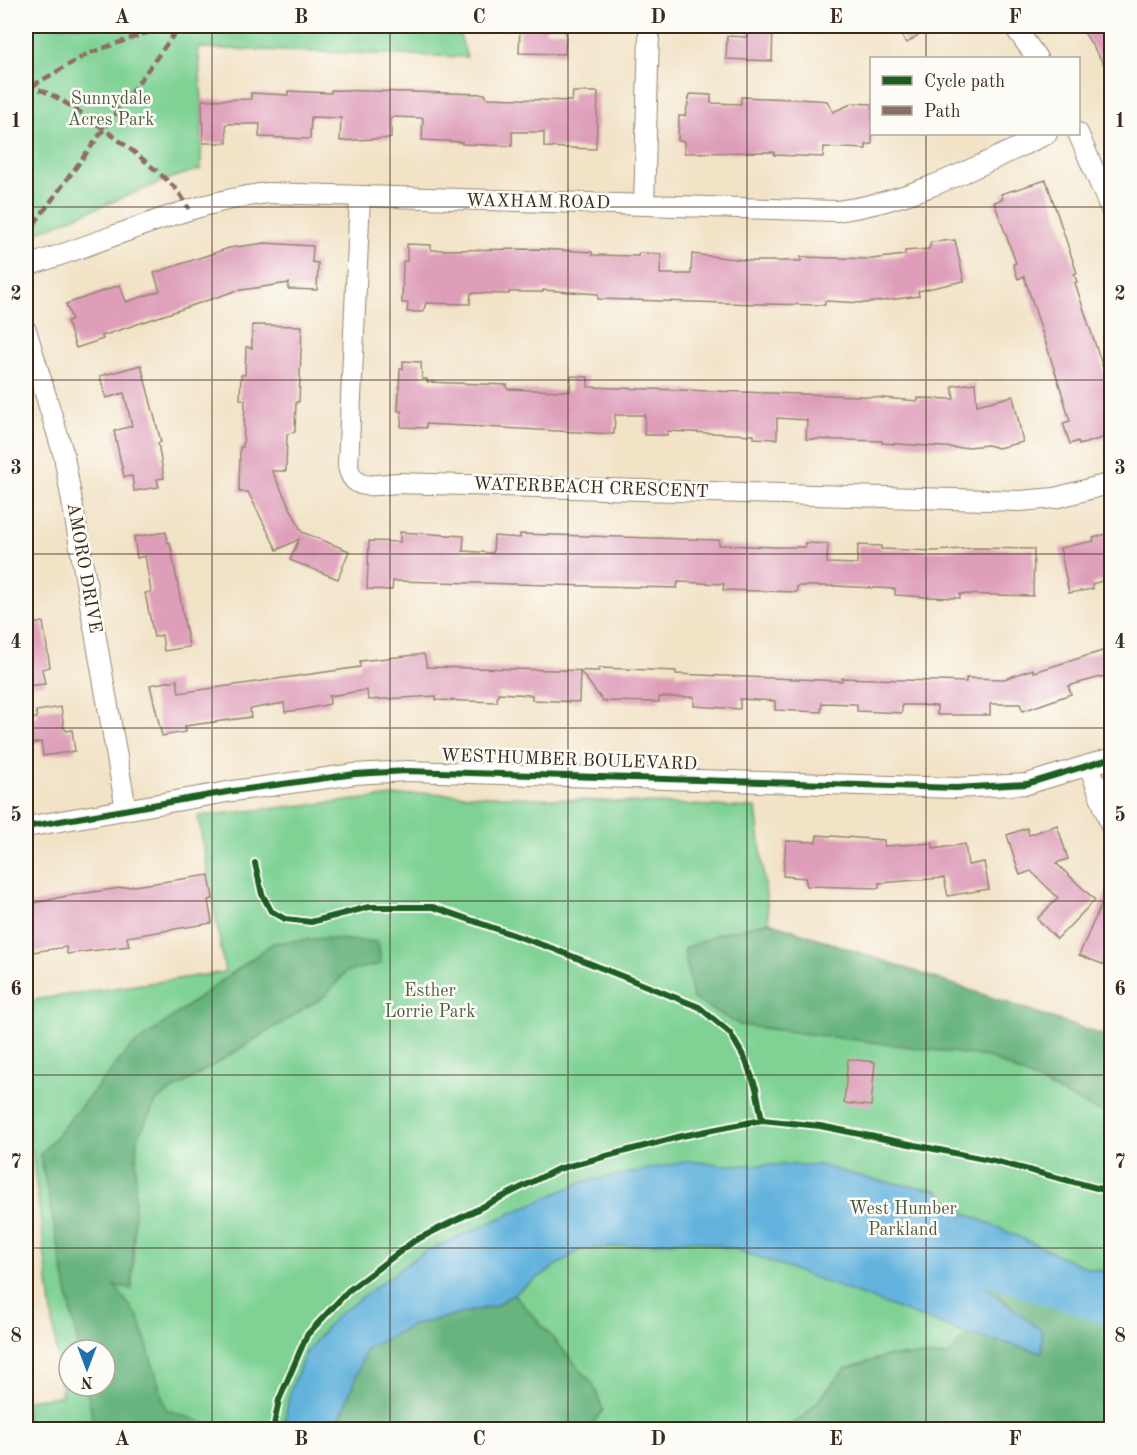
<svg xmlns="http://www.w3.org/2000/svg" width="1137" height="1455" font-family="'Old Standard TT',serif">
<rect width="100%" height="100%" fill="#fdfcf7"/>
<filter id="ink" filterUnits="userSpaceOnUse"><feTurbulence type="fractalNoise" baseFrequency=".0167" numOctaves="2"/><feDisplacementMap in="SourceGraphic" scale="12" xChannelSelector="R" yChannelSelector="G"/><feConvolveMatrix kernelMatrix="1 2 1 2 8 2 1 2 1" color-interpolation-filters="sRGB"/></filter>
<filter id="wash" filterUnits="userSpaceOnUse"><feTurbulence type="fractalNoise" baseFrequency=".008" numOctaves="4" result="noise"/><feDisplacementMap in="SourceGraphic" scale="24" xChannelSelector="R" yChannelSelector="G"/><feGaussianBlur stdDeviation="1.35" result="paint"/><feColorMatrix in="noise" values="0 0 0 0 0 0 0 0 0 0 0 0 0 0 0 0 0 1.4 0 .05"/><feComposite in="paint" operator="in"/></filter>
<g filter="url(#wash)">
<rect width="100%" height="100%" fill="#f2e3c7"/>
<g fill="#7fd294" stroke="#5d7e59" stroke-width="1.5" fill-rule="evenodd">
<polygon points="26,26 457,26 467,57 198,48 202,100 201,169 171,178 26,237"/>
<path d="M426 793 756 808 769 922 1111 1038V1429L26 1430V1400L62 1396 26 1101V1001L225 972 198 816ZM69 1350H105V1386H69Z"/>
</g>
<g fill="#67b47e" stroke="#516f4e" stroke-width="1.5">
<polygon points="769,922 1111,1038 1111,1113 1096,1110 988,1057 740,1025 693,999 684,949 718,934"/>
<polygon points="324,938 378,942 381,964 346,972 325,996 157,1100 137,1139 132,1289 114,1285 139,1318 166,1409 220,1429 95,1429 86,1386 105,1386 105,1350 79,1350 40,1155 129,1049 273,943"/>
<polygon points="1001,1280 1064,1287 1111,1306 1111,1429 780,1430 803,1418 845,1369 887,1356 949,1356 967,1334 1042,1352 1007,1302 989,1292 985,1285"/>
<polygon points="513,1293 594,1385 603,1410 589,1429 336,1430 366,1349 413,1325 495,1306"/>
</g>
<path fill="#62b2dd" stroke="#4e6e7e" stroke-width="1.5" d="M690 1161 725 1165H819L874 1180 937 1190 961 1211 1090 1269 1111 1272V1306C1073 1290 1027 1272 985 1285 989 1292 1031 1322 1042 1331V1352L967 1334 738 1250 693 1240 580 1250 495 1306 413 1325 366 1349 336 1429H283L290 1392 305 1354 335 1317 422 1253 582 1182Z"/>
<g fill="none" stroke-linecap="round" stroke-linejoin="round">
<polyline stroke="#62b2dd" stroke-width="36" points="993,1269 1112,1308"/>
</g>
<g id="blocks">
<g fill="#de9eba">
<polygon points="520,26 546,26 545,31 566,31 565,54 519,53"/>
<polygon points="747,26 773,26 772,61 726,59 727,36 747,37"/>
<polygon points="893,26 931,26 907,43"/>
<polygon points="1080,26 1112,26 1112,77"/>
<polygon points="331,90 485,94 487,98 572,101 573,92 598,92 596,149 544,147 544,132 512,132 512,146 462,144 462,142 422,140 423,118 391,117 391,138 340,141 341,118 311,117 310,139 259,137 260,124 226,124 227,143 203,143 202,100 251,99 251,93 288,95 288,91 331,93"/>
<polygon points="690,94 711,95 711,103 741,104 741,97 817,100 827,101 833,112 853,103 872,104 872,144 866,145 866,149 824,147 823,157 774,155 774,152 684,153 684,141 678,141 679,116 685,116"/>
<polygon points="1046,180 1077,273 1074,274 1077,282 1075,283 1112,395 1112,435 1079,445 1078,441 1070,444 1063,423 1070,421 1061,390 1024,276 1018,279 1013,264 1016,263 994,202 1003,199 1001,194"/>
<polygon points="955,240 964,281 918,291 919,296 865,303 825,301 825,305 759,304 598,299 598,294 543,290 543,292 509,292 509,294 471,293 470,304 426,303 423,312 407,312 408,303 402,303 403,261 407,261 407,244 431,245 431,250 541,249 592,252 592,255 638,256 639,253 661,254 660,274 691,274 692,254 753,261 801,261 801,257 871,259 905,255 905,251 929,249 931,242"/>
<polygon points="264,243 313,246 312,262 318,263 317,290 288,289 289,283 235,291 102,336 103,339 76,348 67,321 72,320 66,304 120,285 126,302 160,291 154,273 229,248"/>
<polygon points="252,325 302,326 299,402 296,402 295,432 287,434 286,471 272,471 302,532 349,551 338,579 290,560 299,539 277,550 248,492 239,492 240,447 243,447 245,400 240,399 241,375 245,375 246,347 252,348"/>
<polygon points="403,361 421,362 422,379 427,379 427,382 507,385 507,389 561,391 570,391 571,376 588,377 588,387 860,396 918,401 918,398 954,399 952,386 975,383 977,405 1013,396 1023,442 998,448 988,445 958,448 882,443 882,441 806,439 807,420 777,418 777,439 754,438 754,435 667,431 667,435 644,435 645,415 615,415 614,434 426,424 426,428 401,427 402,411 398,411 400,369 403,369"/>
<polygon points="141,365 161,442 158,443 164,478 157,479 159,487 134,491 132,476 124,477 114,431 132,426 124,393 106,398 100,376"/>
<polygon points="166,532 168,543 170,542 189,647 164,651 162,635 154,637 145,593 151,592 145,556 137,558 134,537"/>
<polygon points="400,532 464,536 463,551 493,553 494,536 520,538 520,534 719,540 719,545 776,547 805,547 805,543 828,544 827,563 857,564 858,545 881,546 881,549 935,551 975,548 1034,549 1033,596 960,594 960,598 926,597 895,595 895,589 835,586 797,586 797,592 723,590 724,584 678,582 677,588 393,581 392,590 367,589 369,541 400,542"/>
<polygon points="1112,532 1112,578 1092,584 1093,589 1069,593 1060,548 1094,541 1093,538"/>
<polygon points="43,622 50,667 42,669 45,684 26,686 26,625"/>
<polygon points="1112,648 1112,674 1068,686 1071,694 1023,711 1020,704 990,704 990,715 937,715 937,706 918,705 902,705 902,713 857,711 857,704 822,703 821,712 775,710 775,701 740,699 740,709 694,706 694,697 659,697 659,702 603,701 580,671 579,702 532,700 532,695 498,693 497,702 436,700 436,696 368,700 367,690 329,696 330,704 306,709 285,712 284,703 250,709 251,717 185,726 186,732 162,736 150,685 177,680 179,693 360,667 360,661 424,654 427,667 599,671 599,668 626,669 676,671 676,674 842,681 842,678 966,682 966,678 1004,679 1033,669 1034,672"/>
<polygon points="61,707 64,728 67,731 72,730 75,751 43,756 41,742 26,745 26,720 37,718 36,711"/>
<polygon points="1057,825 1068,859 1056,863 1095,900 1057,939 1037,919 1058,898 1031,871 1020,875 1007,835 1027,828 1029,835"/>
<polygon points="817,835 884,840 884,846 933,843 933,849 965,844 968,865 984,862 989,889 948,896 944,878 879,883 879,888 807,886 805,878 783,876 786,841 816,842"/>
<polygon points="209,875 213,899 208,900 212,923 127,937 129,946 67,954 66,947 26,953 26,905 66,896"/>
<polygon points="1112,880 1112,968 1079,955"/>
<polygon points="848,1059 875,1062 871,1106 844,1103"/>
</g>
</g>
</g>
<g filter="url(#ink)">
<use href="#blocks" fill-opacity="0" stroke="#968672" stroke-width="1.5"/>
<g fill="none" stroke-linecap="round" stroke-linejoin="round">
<defs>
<g id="minor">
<polyline points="1014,26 1037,58"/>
<polyline points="1078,133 1112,212"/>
<path d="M360 197 348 466C353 494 378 484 397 483L1020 501 1055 498 1112 483"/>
<polyline points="644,205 649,34"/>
<path d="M26 266C108 242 182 203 268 193L837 211C914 201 977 166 1047 134"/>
<polyline points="26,330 64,456 126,809"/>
<polyline points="1089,765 1112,829"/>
<polyline points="26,827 233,791 355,774 407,771 956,788 1027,784 1112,758"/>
</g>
</defs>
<use href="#minor" stroke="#968672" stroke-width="22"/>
<use href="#minor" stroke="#fff" stroke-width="20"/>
<g stroke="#8d6e63" stroke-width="4.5" stroke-dasharray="9 4.5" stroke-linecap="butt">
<polyline points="32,86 87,54 166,26"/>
<path d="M26 87C50 82 157 168 176 189 181 195 185 202 189 209"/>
<polyline points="26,235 180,26"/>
</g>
<defs>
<g id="cycleway">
<polyline points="26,827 233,791 355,774 407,771 956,788 1027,784 1112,758"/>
<polyline points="255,863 262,894 271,911 285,919 311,922 369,907 433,907 554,949 699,1007 730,1033 745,1059 756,1088 762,1120"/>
<polyline points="273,1430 279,1400 307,1335 348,1291 414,1241 558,1169 682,1136 762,1120 820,1126 994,1161 1112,1192"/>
</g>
</defs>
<use href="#cycleway" stroke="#fdfcf7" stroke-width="10"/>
<use href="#cycleway" stroke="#1b5e20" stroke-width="6"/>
</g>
</g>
<path fill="none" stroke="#3b2a1e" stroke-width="1.5" stroke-opacity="0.55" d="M212 26V1430M390 26V1430M568 26V1430M747 26V1430M926 26V58M926 134V1430M26 207H1112M26 380H1112M26 554H1112M26 728H1112M26 901H1112M26 1075H1112M26 1248H1112"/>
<g text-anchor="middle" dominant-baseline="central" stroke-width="5" stroke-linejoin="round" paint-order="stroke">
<g font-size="18" fill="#4f5c41" stroke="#fdfcf7">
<text x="111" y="99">Sunnydale<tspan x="111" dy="21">Acres Park</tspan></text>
<text x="430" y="991">Esther<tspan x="430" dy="21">Lorrie Park</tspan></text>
<text x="903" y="1209">West Humber<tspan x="903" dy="21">Parkland</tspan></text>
</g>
<g font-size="18" fill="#3b2a1e" stroke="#fdfcf7">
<text transform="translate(538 202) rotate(1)">WAXHAM ROAD</text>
<text transform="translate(591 488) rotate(2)">WATERBEACH CRESCENT</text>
<text transform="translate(84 568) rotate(80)">AMORO DRIVE</text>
<text transform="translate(569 760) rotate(2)">WESTHUMBER BOULEVARD</text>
</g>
</g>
<rect width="1137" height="1455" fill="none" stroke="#fdfcf7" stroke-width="66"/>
<rect x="870" y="57" width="210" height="78" fill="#fdfcf7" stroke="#afa8a0" stroke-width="1.5"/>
<rect x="882" y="76" width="30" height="9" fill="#1b5e20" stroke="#afa8a0" stroke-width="1.5"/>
<text x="924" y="87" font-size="18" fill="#3b2a1e">Cycle path</text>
<rect x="882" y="106" width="30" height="9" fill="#8d6e63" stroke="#afa8a0" stroke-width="1.5"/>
<text x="924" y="117" font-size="18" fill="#3b2a1e">Path</text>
<g transform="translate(87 1368) rotate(180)"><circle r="28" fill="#fdfcf7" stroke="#afa8a0" stroke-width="1.5"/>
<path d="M0-4.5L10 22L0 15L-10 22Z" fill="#1f6fb2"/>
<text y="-9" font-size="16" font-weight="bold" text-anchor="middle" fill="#3b2a1e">N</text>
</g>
<rect x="33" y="33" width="1071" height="1389" fill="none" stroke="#3b2a1e" stroke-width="2"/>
<g font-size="20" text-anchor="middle" font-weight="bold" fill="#3b2a1e">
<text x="122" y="23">A</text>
<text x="301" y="23">B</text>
<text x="479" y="23">C</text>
<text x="658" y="23">D</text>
<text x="836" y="23">E</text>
<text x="1015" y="23">F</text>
<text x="16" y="127">1</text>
<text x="1120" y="127">1</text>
<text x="16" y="300">2</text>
<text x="1120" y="300">2</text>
<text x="16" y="474">3</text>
<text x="1120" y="474">3</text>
<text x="16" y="648">4</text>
<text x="1120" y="648">4</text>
<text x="16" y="821">5</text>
<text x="1120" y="821">5</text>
<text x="16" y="995">6</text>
<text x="1120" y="995">6</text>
<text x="16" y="1168">7</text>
<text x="1120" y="1168">7</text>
<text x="16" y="1342">8</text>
<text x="1120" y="1342">8</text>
<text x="122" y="1445">A</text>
<text x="301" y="1445">B</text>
<text x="479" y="1445">C</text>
<text x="658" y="1445">D</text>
<text x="836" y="1445">E</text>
<text x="1015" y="1445">F</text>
</g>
</svg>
